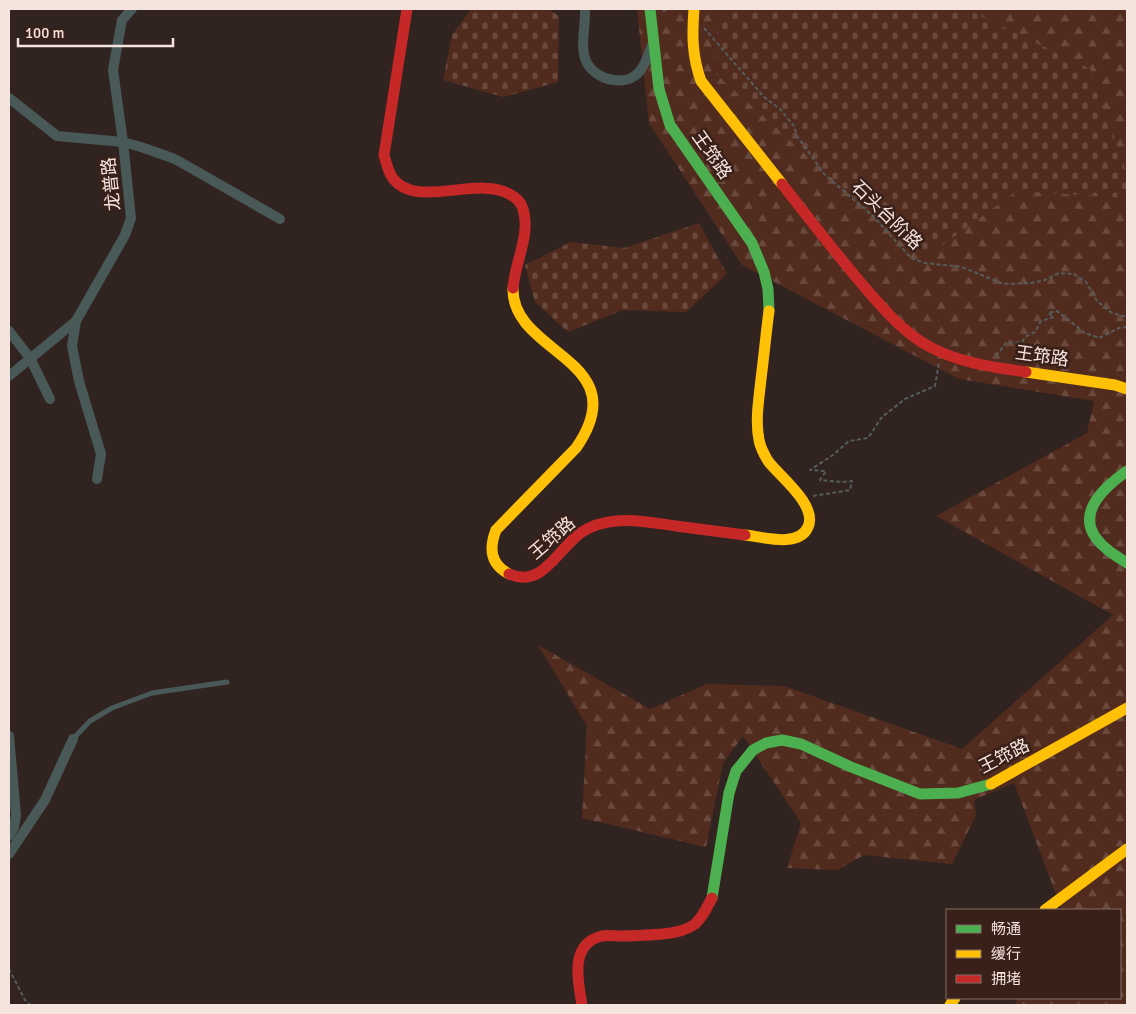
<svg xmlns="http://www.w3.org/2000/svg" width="1136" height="1014" font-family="Signika,'Noto Sans SC',sans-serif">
<defs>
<pattern id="forest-firs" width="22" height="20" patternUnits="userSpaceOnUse" patternTransform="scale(1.25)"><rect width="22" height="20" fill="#512b1e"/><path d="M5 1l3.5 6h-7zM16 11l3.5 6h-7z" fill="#6b4a3e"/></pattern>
<pattern id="cemetery-stones" width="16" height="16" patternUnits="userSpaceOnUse" patternTransform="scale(1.25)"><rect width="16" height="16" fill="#512b1e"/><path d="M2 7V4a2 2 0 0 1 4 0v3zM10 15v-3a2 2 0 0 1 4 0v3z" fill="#6b4a3e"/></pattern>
</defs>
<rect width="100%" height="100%" fill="#312420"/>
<polygon fill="url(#forest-firs)" points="637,9 1127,9 1127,1005 1014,1005 1018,998 1120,998 1120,910 1062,910 1014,783 974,800 976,815 952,864 864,855 837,870 787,868 801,823 743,736 723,763 706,847 582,818 587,726 538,645 650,709 707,684 784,686 962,749 1113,615 936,516 1087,433 1094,401 959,379 742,265 649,123"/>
<g fill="url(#cemetery-stones)">
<polygon points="471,9 548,9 559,16 558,82 503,97 443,80 452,35"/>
<polygon points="725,9 966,9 1090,69 1127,174 1127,198 1017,191 923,259 716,74 719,20"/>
<polygon points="699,223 727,274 686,312 623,310 568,332 535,302 525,265 571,242 624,248"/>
</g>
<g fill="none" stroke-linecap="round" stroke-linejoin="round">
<g stroke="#555d5c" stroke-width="2" stroke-dasharray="4 2.5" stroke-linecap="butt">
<polyline points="663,11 670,9"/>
<polyline points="704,28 764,97 780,109 794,126 797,136 825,175 873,216 911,258 925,263 962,267 1001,283 1008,284 1031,283 1045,280 1059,273 1074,274 1086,282 1097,301 1112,313 1127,317"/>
<polyline points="996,356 1006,343 1022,342 1025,337 1035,332 1041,321 1054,317 1048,313 1057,311 1085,333 1099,338 1119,328 1127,327"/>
<polyline points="813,496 850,490 852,481 842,482 820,480 826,471 810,470 833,455 849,441 868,438 882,417 905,399 935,386 939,363"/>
<polyline points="9,969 25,1000 30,1005"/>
</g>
<polyline stroke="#485958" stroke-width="5" points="73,739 90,721 112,708 152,693 227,682"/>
<g stroke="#485958" stroke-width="10">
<path d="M585 9C586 25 579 48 587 63 596 80 626 88 640 71 646 64 649 52 653 43"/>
<polyline points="9,98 57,136 123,142 141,147 175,159 280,219"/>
<polyline points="76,321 72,346 79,381 101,454 97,479"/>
<polyline points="9,331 30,358 50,399"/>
<polyline points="9,376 76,321 125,235 131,218 123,142 113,70 122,20 132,9"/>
<polyline points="9,736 16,815 14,827 9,836"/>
<polyline points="9,854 45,800 73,739"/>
</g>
<g stroke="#4caf50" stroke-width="11">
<polyline points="650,9 659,89 670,125 752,243 764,272 768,289 769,311"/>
<path d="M1127 471C1107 485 1076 511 1096 538 1104 549 1116 556 1127 563"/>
<polyline points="712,898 729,793 736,771 753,750 766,743 782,740 801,744 851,767 920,794 958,793 991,784"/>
</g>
<g stroke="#ffc107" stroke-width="11">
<path d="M694 9C692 35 692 56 701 81L782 184"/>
<polyline points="1026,372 1115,385 1127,389"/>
<path d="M745 535C763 537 799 548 808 527 818 505 779 476 768 461 765 456 760 446 759 440 755 420 759 399 761 379 764 356 766 333 769 311"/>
<path d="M509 574C490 564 489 548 496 530L576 448C638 359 511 355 513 288"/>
<polyline points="991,784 1127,708"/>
<polyline points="1045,910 1127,849"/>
<polyline points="950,1005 955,998"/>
</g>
<g stroke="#c62828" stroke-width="11">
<path d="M407 9 384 155C386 162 388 171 392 177 415 211 478 174 511 195 517 198 521 202 523 209 531 234 515 262 513 288"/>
<path d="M782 184C808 217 834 251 861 283 881 306 902 332 930 347 960 363 993 367 1026 372"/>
<path d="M509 574C546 590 559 542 589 528 617 515 647 522 676 526 699 529 722 532 745 535"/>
<path d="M582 1005C578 981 569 944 602 936 607 935 615 936 621 936 635 936 649 935 663 934 674 933 686 931 695 924 703 917 707 907 712 898"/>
</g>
</g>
<g text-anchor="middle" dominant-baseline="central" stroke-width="5" stroke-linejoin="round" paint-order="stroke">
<g font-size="18" fill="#f5e4de" stroke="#392018">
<text transform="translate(712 155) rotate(55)">王筇路</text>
<text transform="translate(111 184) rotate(-96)">龙普路</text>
<text transform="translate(887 215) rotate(44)">石头台阶路</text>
<text transform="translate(1042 356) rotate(8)">王筇路</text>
<text transform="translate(552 538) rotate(-41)">王筇路</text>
<text transform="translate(1004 756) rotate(-27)">王筇路</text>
</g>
</g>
<rect width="1136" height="1014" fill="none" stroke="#f5e4de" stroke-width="20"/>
<rect x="946" y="909" width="175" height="90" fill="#392018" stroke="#846e67"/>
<rect x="956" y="925" width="25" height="8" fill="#4caf50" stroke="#846e67"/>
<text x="991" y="934" font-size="15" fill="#f5e4de">畅通</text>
<rect x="956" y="950" width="25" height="8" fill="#ffc107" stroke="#846e67"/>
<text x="991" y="959" font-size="15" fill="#f5e4de">缓行</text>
<rect x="956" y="975" width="25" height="8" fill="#c62828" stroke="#846e67"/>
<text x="991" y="984" font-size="15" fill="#f5e4de">拥堵</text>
<path d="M18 38v8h155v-8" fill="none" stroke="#f5e4de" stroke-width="2.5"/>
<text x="25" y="38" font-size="15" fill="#f5e4de" stroke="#392018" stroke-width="4" paint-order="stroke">100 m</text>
</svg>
